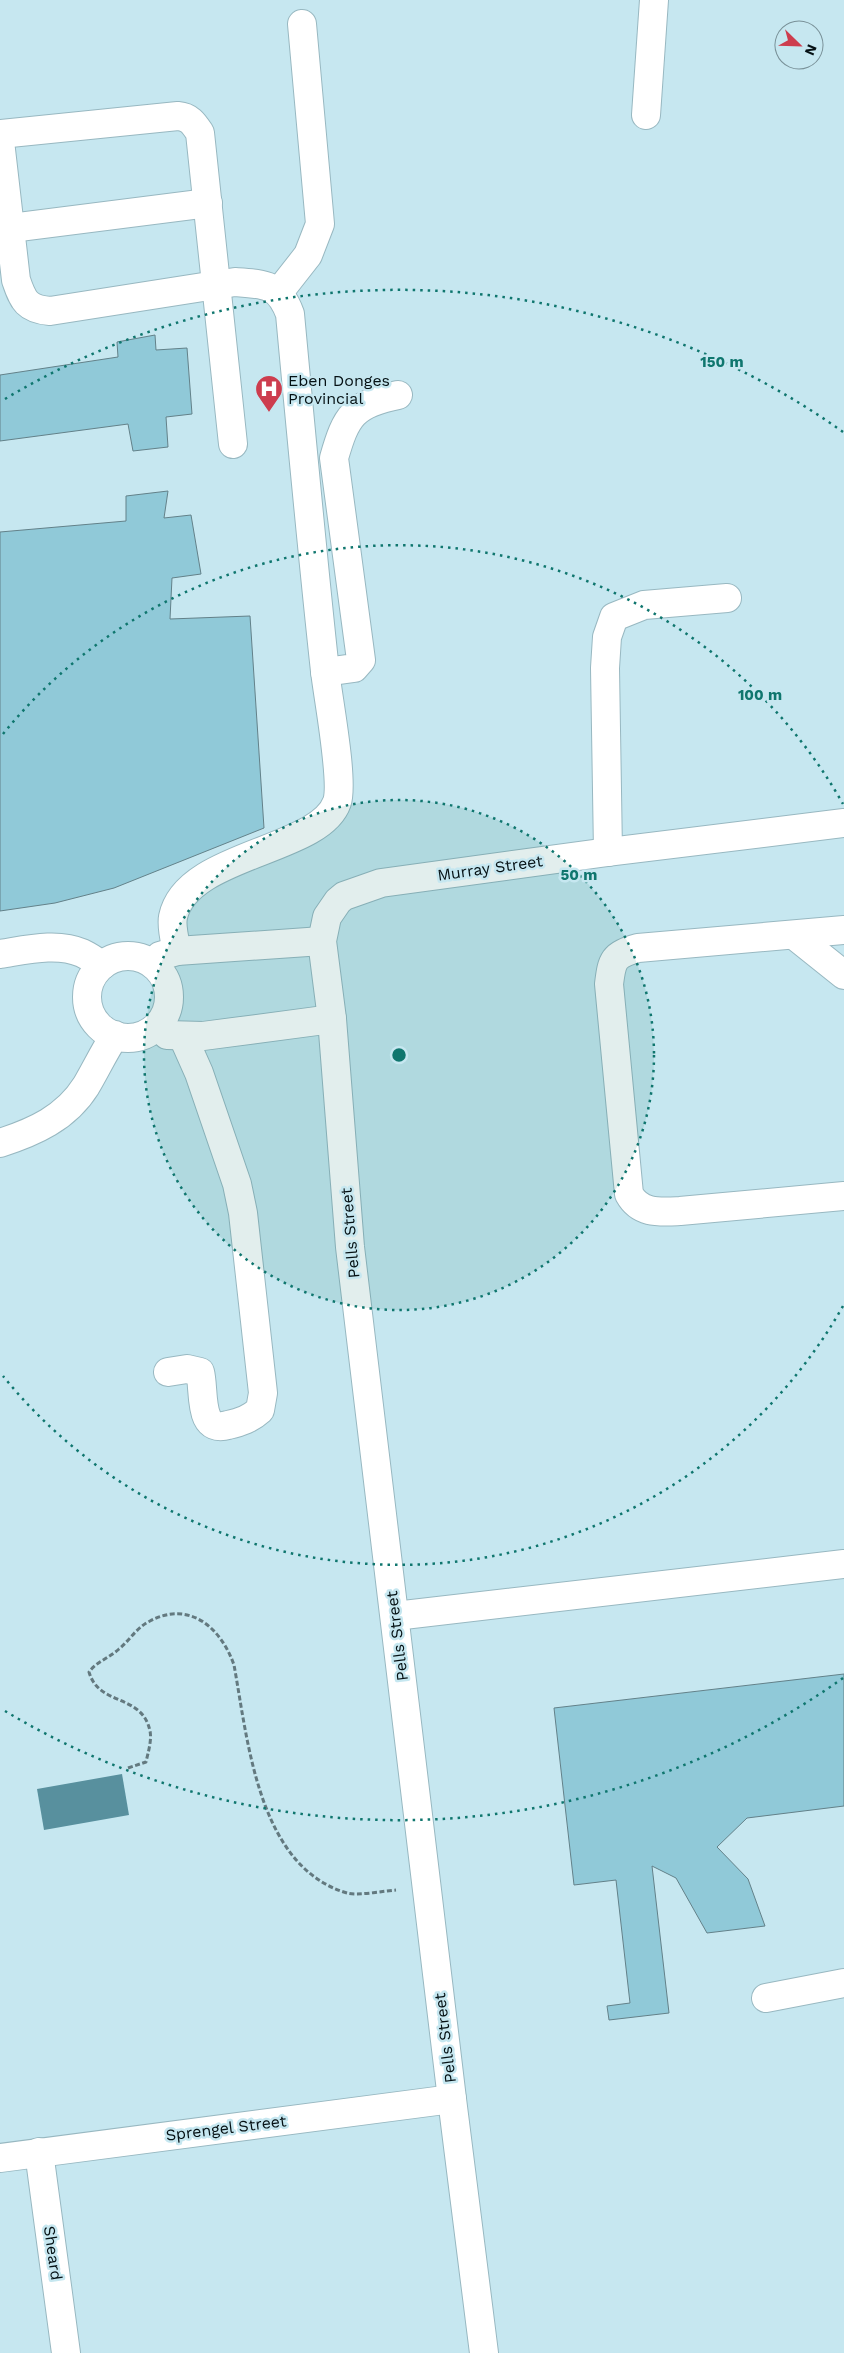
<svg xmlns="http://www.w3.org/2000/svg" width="844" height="2353" font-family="'Work Sans',sans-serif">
<rect width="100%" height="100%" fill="#c6e7f0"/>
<polygon fill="#58909e" points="122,1774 129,1815 44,1830 37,1789"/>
<g fill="#90c9d8" stroke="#638189">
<polygon points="155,335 156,350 187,348 192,414 166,417 168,447 133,451 128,424 0,441 0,375 118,357 117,342"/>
<polygon points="168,491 164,518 191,515 201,574 172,578 170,619 250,616 264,828 114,888 55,903 0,911 0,532 126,521 126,496"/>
<polygon points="844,1674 844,1806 747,1818 717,1847 748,1879 765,1926 707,1933 676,1878 652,1866 669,2013 609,2020 607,2006 630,2003 616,1880 574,1885 554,1708"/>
</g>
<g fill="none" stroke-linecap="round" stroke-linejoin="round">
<defs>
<g id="minor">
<polyline points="646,115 654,0"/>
<path d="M0 134 178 116C190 117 194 124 200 133L233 444"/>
<path d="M0 141 16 280C23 301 27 309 50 311L235 282C265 284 279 284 290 314 301 433 312 552 325 671 328 698 344 781 337 802 320 852 186 853 173 917 171 927 175 941 177 951"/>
<polyline points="11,228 208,203"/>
<polyline points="279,292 308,255 320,224 302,24"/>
<path d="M325 672 354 668 361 660 334 458C346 416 353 404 398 395"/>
<polyline points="608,852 605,668 607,637 614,617 644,605 727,598"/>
<path d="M844 930 638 948C613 955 612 960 609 984L629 1194C640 1214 659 1212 680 1211L844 1196"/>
<polyline points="794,935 844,975"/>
<path d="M0 954C26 950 57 942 82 953 89 956 95 961 102 965"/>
<polyline points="160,956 177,951 322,941"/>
<circle cx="128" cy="997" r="41"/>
<polyline points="167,1035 203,1036 332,1019"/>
<path d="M0 1143C34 1132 66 1118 86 1086 96 1069 104 1052 115 1035"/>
<path d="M168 1372 187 1369 200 1372C205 1390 197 1434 228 1425 241 1422 250 1419 260 1410L263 1393 243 1213 237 1184 199 1073 183 1037"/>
<polyline points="395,1616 844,1564"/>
<polyline points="766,1998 844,1983"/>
<polyline points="39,2152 66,2353"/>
<polyline points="0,2158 452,2099"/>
<polyline points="484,2353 452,2099 350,1247 332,1019 322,941 327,917 338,901 344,896 381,883 608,852 844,823"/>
</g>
</defs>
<use href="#minor" stroke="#98b8c1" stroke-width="30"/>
<path stroke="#63797f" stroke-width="3" stroke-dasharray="5 2.5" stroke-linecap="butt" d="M128 1768 146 1762C148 1753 152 1740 150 1731 142 1693 99 1707 89 1672 96 1662 109 1658 119 1649 130 1640 136 1628 150 1621 190 1600 221 1628 234 1665 248 1741 258 1867 347 1893 358 1896 383 1891 396 1890"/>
<use href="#minor" stroke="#fff" stroke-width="28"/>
</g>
<circle cx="399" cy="1055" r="255" fill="#0f766e" fill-opacity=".12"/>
<g fill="none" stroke="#0f766e" stroke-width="2.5" stroke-dasharray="2.5 5">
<circle cx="399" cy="1055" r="255"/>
<path d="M843 1306A510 510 0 0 1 3 1376M3 734A510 510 0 0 1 843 804"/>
<path d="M843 1678A765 765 0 0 1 5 1711M5 399A765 765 0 0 1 843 432"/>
</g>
<defs>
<symbol id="hospital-pin" viewBox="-11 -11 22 30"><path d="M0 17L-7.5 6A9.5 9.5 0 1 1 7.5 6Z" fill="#cd3d4e" stroke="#c6e7f0"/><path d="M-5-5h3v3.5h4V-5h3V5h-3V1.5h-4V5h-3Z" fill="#fff"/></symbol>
</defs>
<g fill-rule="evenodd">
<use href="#hospital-pin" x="253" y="373" width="32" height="43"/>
</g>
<g text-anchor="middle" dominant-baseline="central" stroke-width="5" stroke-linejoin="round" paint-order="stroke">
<g font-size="16" fill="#051114" stroke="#c6e7f0" text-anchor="start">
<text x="288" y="380">Eben Donges<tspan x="288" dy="18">Provincial</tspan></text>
</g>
<g font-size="16" fill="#051114" stroke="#c6e7f0">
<text transform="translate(490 868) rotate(-8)">Murray Street</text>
<text transform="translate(350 1233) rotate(-95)">Pells Street</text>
<text transform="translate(397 1636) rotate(-97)">Pells Street</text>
<text transform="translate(445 2038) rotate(-97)">Pells Street</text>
<text transform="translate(226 2128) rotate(-7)">Sprengel Street</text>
<text transform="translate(53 2253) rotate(82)">Sheard</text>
</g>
</g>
<circle cx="399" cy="1055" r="8" fill="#0f766e" stroke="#c6e7f0" stroke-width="2.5"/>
<g font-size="15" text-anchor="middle" font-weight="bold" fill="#0f766e" stroke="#c6e7f0" stroke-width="5" stroke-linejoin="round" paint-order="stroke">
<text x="722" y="367">150 m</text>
<text x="760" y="700">100 m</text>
<text x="579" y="880">50 m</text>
</g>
<g transform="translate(799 45) rotate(113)"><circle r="24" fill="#c6e7f0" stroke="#799198"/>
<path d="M0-4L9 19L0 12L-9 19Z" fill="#cd3d4e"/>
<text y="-8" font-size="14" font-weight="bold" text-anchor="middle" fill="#051114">N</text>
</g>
</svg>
